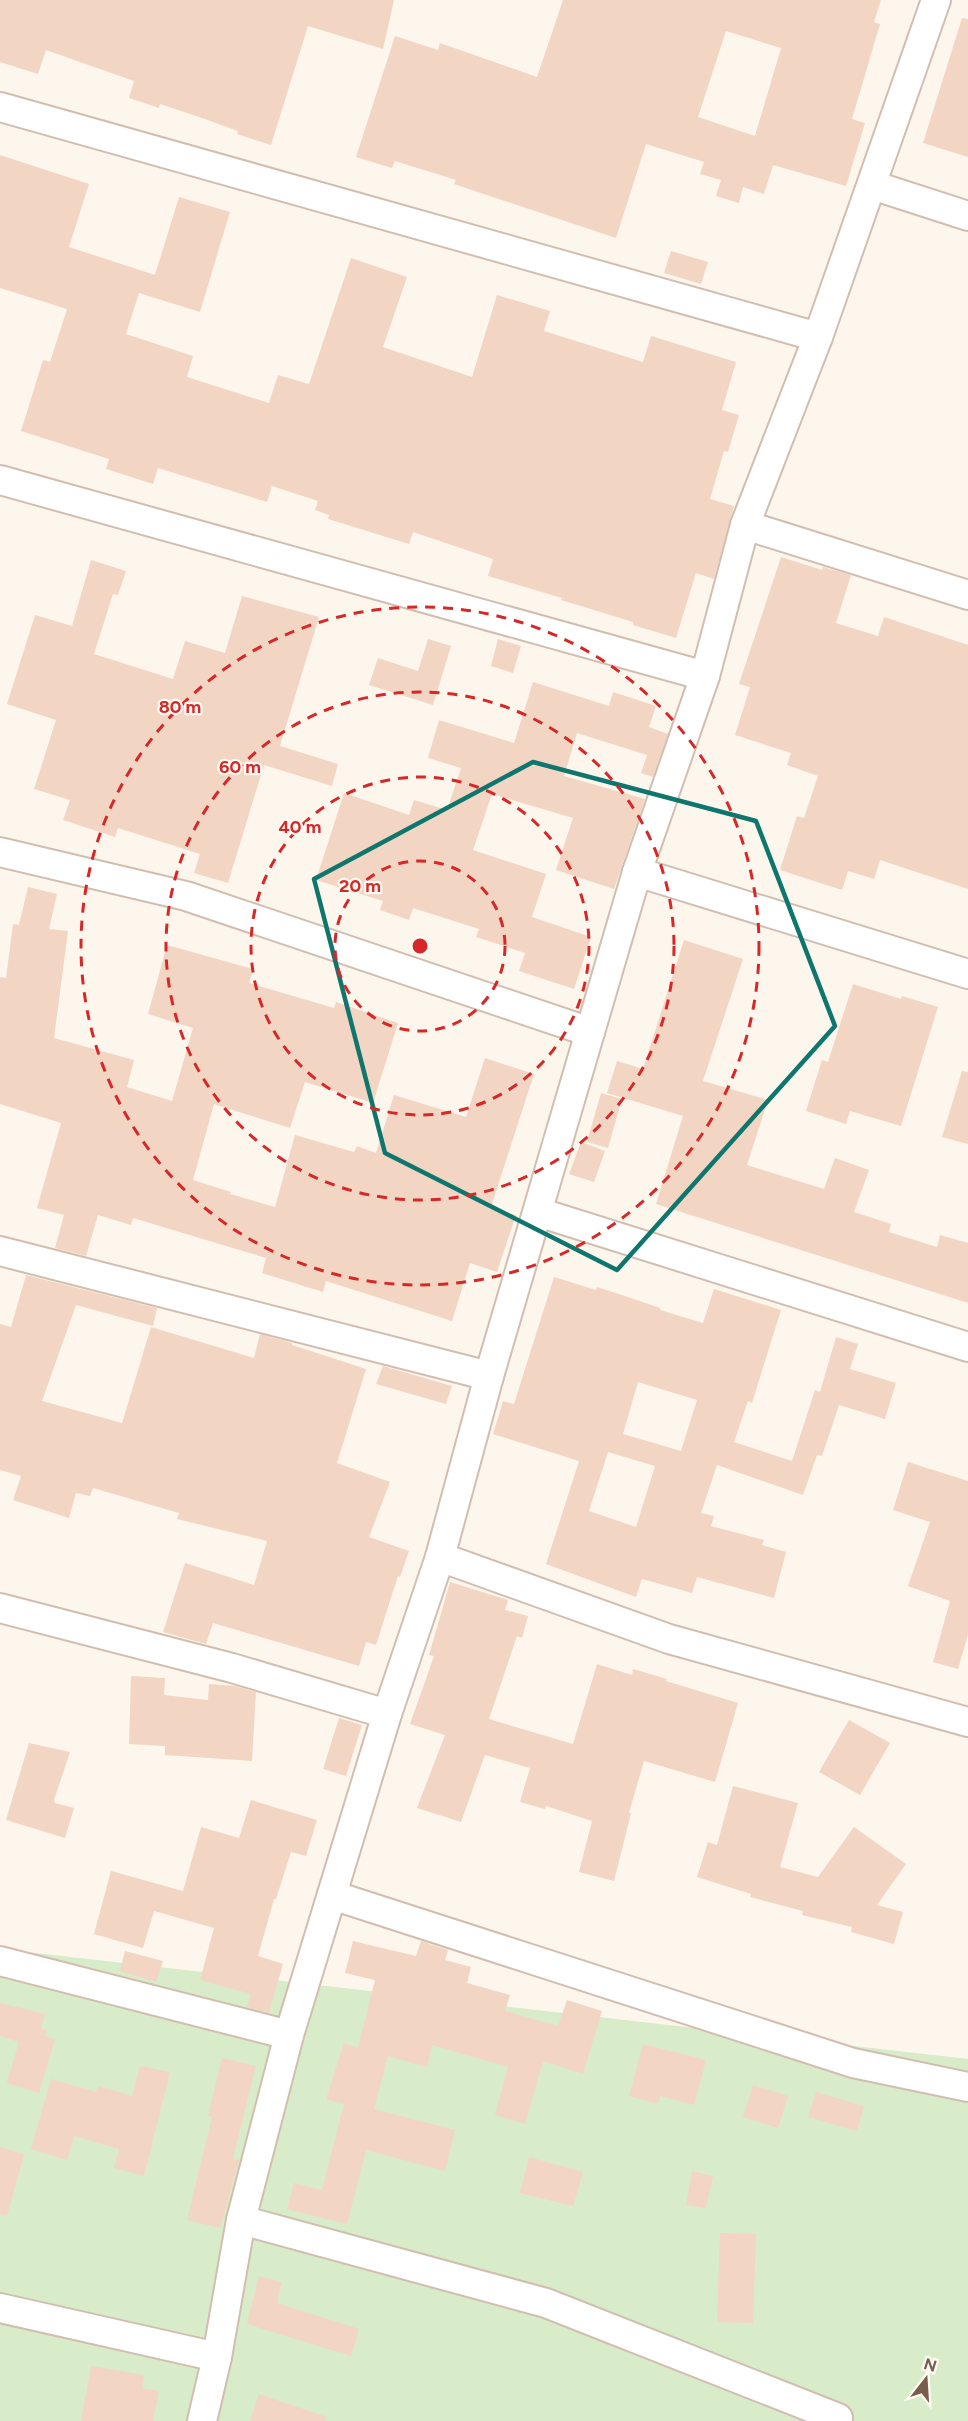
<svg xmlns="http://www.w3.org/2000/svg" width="968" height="2421" font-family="Figtree,sans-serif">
<rect width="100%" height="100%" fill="#fdf6ec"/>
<polygon fill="#d8ecc9" points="0,1949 968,2059 968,2421 0,2421"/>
<g fill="#f3d5c3" fill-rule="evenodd">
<polygon points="0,0 394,0 383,49 308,26 271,145 237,134 238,131 205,119 160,104 159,108 129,98 134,81 46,50 38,74 0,62"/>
<path d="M563 0H881L874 22 880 24 852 119 865 123 846 186 773 165 764 194 743 187 739 203 716 196 721 180 700 174 704 162 646 144 616 238 454 184 456 180 395 161 392 168 356 157 395 36 438 50 440 43 537 77ZM726 31 781 48 755 136 698 117Z"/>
<polygon points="962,18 968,19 968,157 923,143"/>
<polygon points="0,155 89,184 69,247 155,275 179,197 230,212 200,312 139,293 126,334 193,356 187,377 269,403 278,375 309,384 351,258 407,277 383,347 472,377 497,295 550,311 544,331 643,362 651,336 736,362 722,410 739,415 728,452 724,451 710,499 734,506 714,579 696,573 676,638 633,625 633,622 561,600 562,598 488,576 493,559 413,532 409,544 328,519 329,515 315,510 318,501 272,486 267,502 158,468 153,484 106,469 109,459 21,431 43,360 50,362 67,309 0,288"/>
<polygon points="671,251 708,262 701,284 664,273"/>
<polygon points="781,557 822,570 823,567 851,575 836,623 878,636 884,617 968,645 968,889 880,860 874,879 848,871 842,890 780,870 797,816 804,818 818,776 787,765 791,753 735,735 750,687 739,684"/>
<polygon points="91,560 126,571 118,595 113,594 94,654 173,679 185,641 225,653 242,596 319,617 280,746 338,764 332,786 264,765 228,883 194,873 200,854 118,828 115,837 63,820 70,800 34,789 56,720 7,704 35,615 72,626"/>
<polygon points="428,639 451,646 433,705 369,685 378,658 418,671"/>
<polygon points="498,639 521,646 513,673 491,666"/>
<polygon points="533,682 609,706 613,692 656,706 649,727 668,734 653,777 641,773 647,755 577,733 564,776 645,799 614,889 556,870 573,818 492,794 473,850 546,874 532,917 591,937 574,989 519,971 525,953 476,937 479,929 413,908 409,920 380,910 383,901 316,880 344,793 409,815 414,800 447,810 461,768 428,758 439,720 514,743"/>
<polygon points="28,887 57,894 49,929 68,931 54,1038 134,1060 127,1087 172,1101 193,1028 148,1014 167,945 253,969 249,983 334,1008 336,1002 398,1023 373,1103 305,1082 290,1128 214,1104 193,1180 231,1192 230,1194 275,1207 295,1135 354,1152 357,1146 376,1153 394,1095 466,1117 485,1058 534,1074 491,1207 516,1215 497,1272 470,1263 452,1321 326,1281 323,1292 262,1273 266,1258 133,1218 131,1225 98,1215 86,1256 55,1248 64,1215 37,1208 61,1123 0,1104 0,977 6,978 13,924 19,925"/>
<polygon points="684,940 743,959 703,1081 768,1100 747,1165 824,1189 835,1158 869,1170 854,1212 891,1224 889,1232 937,1247 940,1235 968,1243 968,1303 656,1204 683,1116 607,1093 617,1061 643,1069"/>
<polygon points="853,984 901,999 902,996 938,1007 901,1126 850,1111 846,1124 806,1111 822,1060 828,1062"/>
<polygon points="962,1071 968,1072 968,1144 942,1137"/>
<polygon points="601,1093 622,1099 608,1148 587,1142"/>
<polygon points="581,1142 605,1151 594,1182 569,1174"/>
<polygon points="26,1275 157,1308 153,1326 76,1305 42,1401 122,1423 151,1327 254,1358 260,1334 292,1343 292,1345 366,1369 337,1463 390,1482 369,1537 409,1551 400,1577 398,1576 376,1645 366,1642 359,1666 213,1623 206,1644 163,1632 185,1563 254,1585 267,1541 177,1519 179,1513 93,1488 90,1496 76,1493 69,1518 13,1500 21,1476 0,1470 0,1324 11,1327"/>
<path d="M554 1277 596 1290 597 1287 625 1296 660 1308V1310L703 1323 714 1289 781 1310 752 1403 748 1401 734 1442 792 1461 815 1390 820 1392 836 1337 858 1344 850 1369 896 1383 885 1419 839 1405 822 1456 817 1455 803 1495 717 1465 701 1513 714 1516 711 1526 764 1540 762 1545 786 1552 774 1598 697 1577 692 1593 642 1579 636 1597 546 1564 579 1461 493 1434 503 1401 514 1404ZM638 1382 697 1400 681 1451 623 1434ZM608 1452 655 1466 636 1527 589 1511Z"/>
<polygon points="383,1366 452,1386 446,1404 376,1384"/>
<polygon points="908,1462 968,1481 968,1635 958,1669 933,1662 950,1601 908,1586 930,1522 893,1510"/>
<polygon points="450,1582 508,1600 505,1610 528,1616 522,1638 517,1636 489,1719 573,1744 597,1664 632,1675 633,1669 667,1679 666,1681 738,1703 715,1782 644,1761 629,1813 631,1813 614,1881 579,1872 592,1821 546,1806 545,1809 520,1802 530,1768 485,1755 461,1822 417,1808 445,1735 410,1724 434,1656 429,1655"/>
<polygon points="131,1676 165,1678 164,1695 208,1700 209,1684 235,1686 256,1692 252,1761 165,1755 165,1746 129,1744"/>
<polygon points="339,1718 362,1725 346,1776 323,1769"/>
<polygon points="849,1720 890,1743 860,1795 819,1772"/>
<polygon points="29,1743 70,1752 54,1800 55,1803 74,1808 65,1838 6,1820"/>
<polygon points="733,1786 798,1803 780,1867 818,1877 854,1827 906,1864 877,1905 903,1912 894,1944 851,1932 852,1927 802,1915 803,1911 750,1897 751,1894 697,1877 708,1842 717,1845"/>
<polygon points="251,1800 317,1820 306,1856 291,1852 276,1899 274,1899 258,1956 283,1964 269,2013 247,2007 251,1994 200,1980 214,1928 154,1911 143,1948 94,1934 111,1871 183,1891 201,1827 239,1838"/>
<polygon points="353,1941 416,1956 421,1941 448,1950 445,1960 471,1967 467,1983 510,1995 505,2011 558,2026 567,2000 602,2011 583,2074 543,2061 525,2124 495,2115 508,2067 432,2045 427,2067 388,2056 374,2109 455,2130 445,2171 366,2150 347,2224 287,2209 294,2183 322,2190 344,2104 326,2099 344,2043 358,2048 375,1980 345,1973"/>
<polygon points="125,1951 163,1961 156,1982 120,1971"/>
<polygon points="0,2003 45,2014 41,2028 47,2030 45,2036 55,2039 39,2093 7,2083 19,2042 0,2036"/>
<polygon points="643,2044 706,2060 694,2105 660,2096 658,2104 629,2096"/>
<polygon points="222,2058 256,2066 233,2159 239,2160 220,2228 187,2220 212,2117 208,2116"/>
<polygon points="140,2066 170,2072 144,2176 114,2168 119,2149 74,2136 67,2160 31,2149 51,2079 96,2092 98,2086 132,2096"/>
<polygon points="753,2085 788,2096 778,2128 743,2117"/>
<polygon points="816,2092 864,2106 857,2131 808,2117"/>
<polygon points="0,2147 24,2154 7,2216 0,2215"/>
<polygon points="529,2157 583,2172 573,2206 520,2193"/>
<polygon points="692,2171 713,2176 706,2208 686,2205"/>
<polygon points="720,2233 756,2234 753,2323 717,2322"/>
<polygon points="259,2276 282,2282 277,2303 359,2329 351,2356 247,2324"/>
<polygon points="91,2366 144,2375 142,2388 159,2391 153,2421 81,2421"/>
<polygon points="259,2394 327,2417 326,2421 250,2421"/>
</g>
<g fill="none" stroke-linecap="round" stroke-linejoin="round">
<defs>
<g id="minor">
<polyline points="0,107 818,337"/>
<polyline points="872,185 968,216"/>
<polyline points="0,480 705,676"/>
<polyline points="745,525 968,595"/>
<polyline points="0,852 186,896 590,1032"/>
<polyline points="637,872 968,974"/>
<polyline points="538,1212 968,1347"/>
<polyline points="0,1251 489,1376"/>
<polyline points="440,1557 669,1639 968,1722"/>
<polyline points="0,1608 232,1668 387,1714"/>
<polyline points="332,1895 853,2063 968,2087"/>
<polyline points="0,1961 289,2035"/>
<polyline points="241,2220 546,2303 838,2418"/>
<polyline points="0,2308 217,2357"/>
<polyline points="202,2421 217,2357 241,2220 289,2035 387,1714 440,1557 489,1376 637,872 705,676 745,525 818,337 936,0"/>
</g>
</defs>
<use href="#minor" stroke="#d1beb0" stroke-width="32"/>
<use href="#minor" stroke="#fff" stroke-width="28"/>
</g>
<path fill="none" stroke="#0f766e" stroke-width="4.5" stroke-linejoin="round" d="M533 762 756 821 835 1026 617 1270 385 1153 314 879Z"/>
<g fill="none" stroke="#d62828" stroke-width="3" stroke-dasharray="10 8">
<circle cx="420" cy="946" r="85"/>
<circle cx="420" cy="946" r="169"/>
<circle cx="420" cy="946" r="254"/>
<circle cx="420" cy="946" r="339"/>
</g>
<circle cx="420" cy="946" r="9" fill="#d62828" stroke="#fffaf3" stroke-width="3"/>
<g font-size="18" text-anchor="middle" font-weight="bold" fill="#d62828" stroke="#fffaf3" stroke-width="4.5" stroke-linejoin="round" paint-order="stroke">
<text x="180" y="713">80 m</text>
<text x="240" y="773">60 m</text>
<text x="300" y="833">40 m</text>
<text x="360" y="892">20 m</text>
</g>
<g transform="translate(926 2379) rotate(17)" stroke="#fffaf3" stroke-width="4.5" paint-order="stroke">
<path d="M0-4.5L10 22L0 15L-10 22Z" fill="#7a5c4d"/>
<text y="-9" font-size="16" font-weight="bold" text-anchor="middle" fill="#7a5c4d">N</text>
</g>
</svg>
